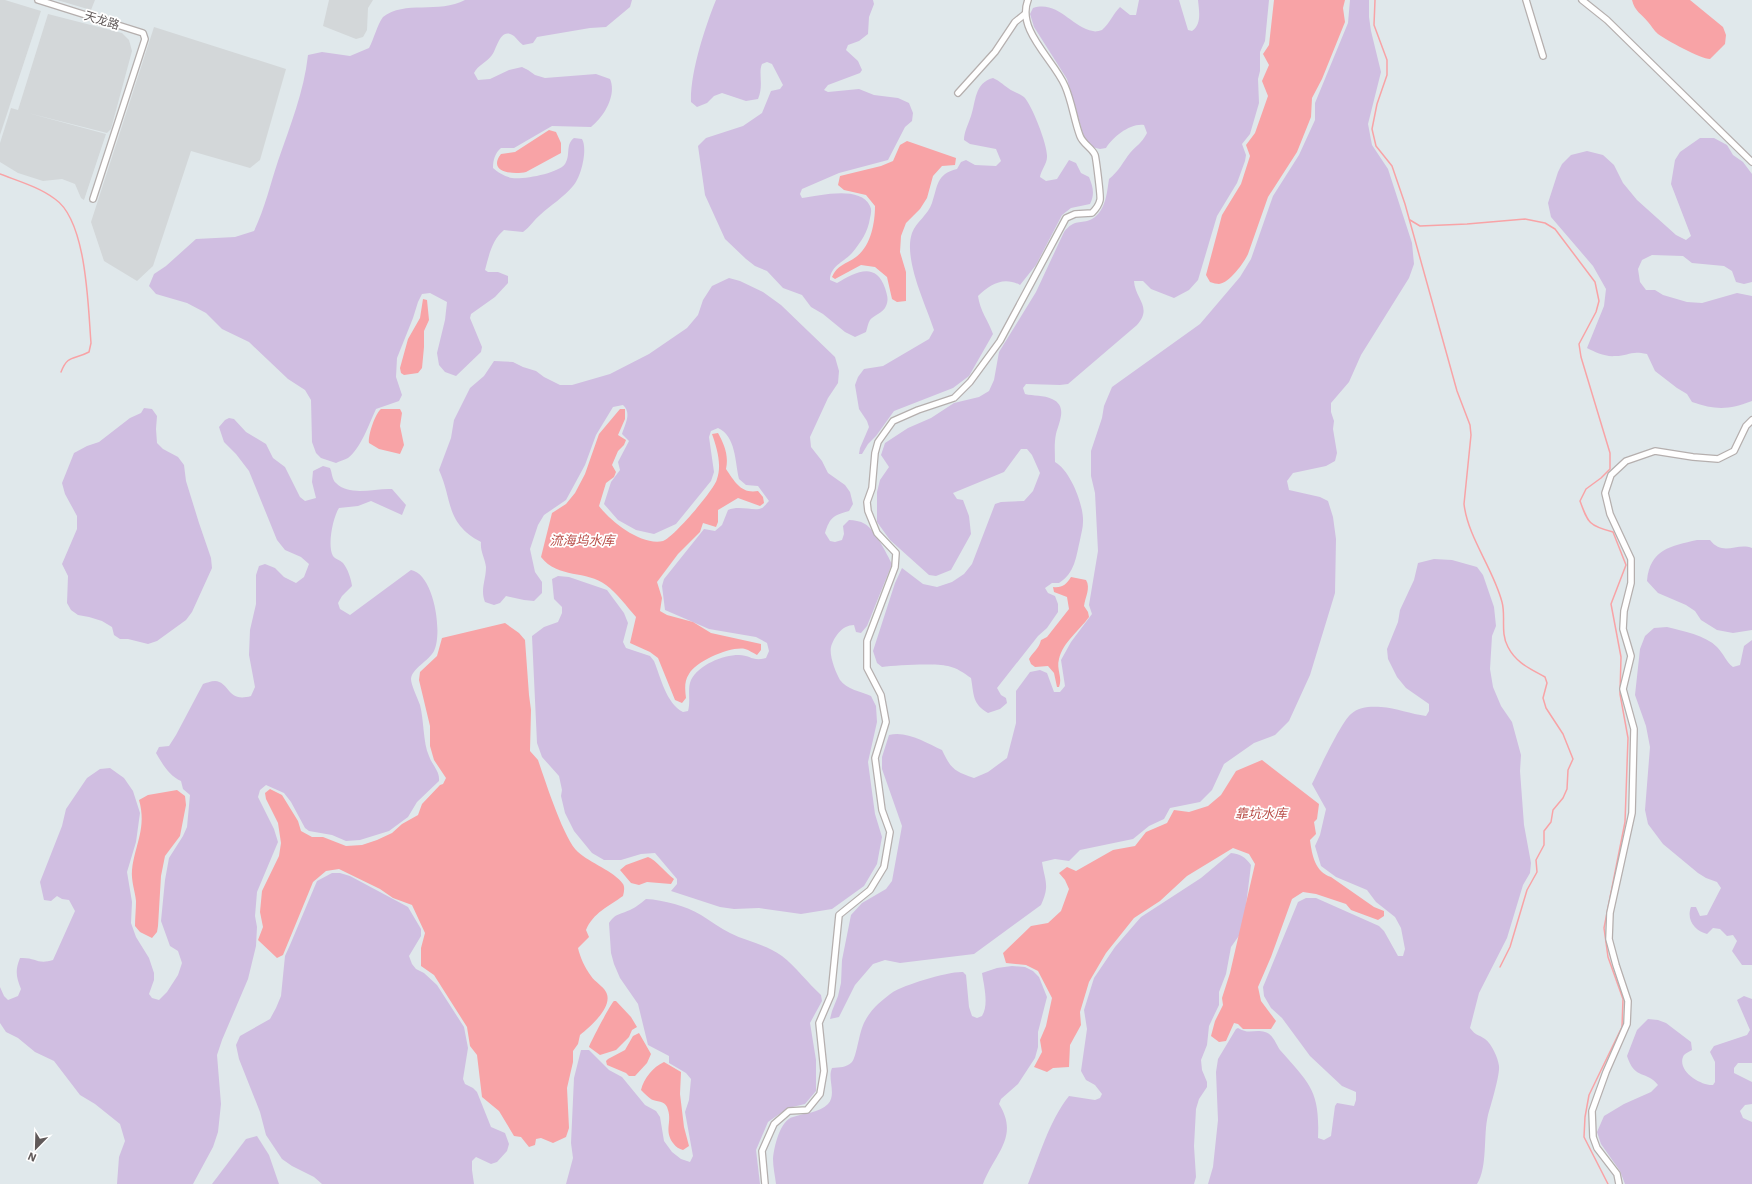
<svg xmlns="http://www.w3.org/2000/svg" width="1752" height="1184" font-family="'IBM Plex Sans','Noto Sans SC',sans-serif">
<rect width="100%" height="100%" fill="#e0e8eb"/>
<g fill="#d3d7d9">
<polygon points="0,0 5,0 41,11 0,135"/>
<polygon points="57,0 95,0 91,10"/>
<polygon points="329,0 373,0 368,8 367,30 363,37 356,39 323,26"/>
<polygon points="48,14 122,33 129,40 132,51 111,129 107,133 28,113 106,134 84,200 81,198 75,184 62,179 43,181 18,173 0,162 0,143 11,108 18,110"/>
<polygon points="154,27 286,69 260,160 250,168 191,151 153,266 137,281 104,261 91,222"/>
</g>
<g fill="#d0bee1">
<path d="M465 0H632L630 7 606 27 590 28 537 37 533 43 523 45C519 42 517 39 514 36 500 26 497 49 492 55 487 62 478 65 474 73L478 80 490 79 509 70 522 67 528 70 535 75 545 78 596 74 610 79C617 95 604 117 591 127L552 126 514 148H501C495 153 493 160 493 168 497 172 506 177 512 178 523 180 559 173 565 164 571 155 565 145 574 138L582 139C588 149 581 178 573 186 564 197 551 205 540 215 534 220 530 227 523 232L504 230C492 240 489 255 485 270L488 272H498L508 276V283L495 297 471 314 470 318 482 347 481 352 456 376 445 372 439 365 437 353 445 320 447 302 430 293 422 294 418 302 413 318 397 358 396 377 402 395 399 401 376 409C369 424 361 448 348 458 345 460 339 461 336 463L321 458 316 453 312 442 311 400 305 390 288 379 249 342 222 329 206 313 187 303 156 294 149 286 154 274 166 266 196 239 235 237 254 231C265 208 270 185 278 161 290 126 304 92 308 55L322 52 350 56 369 48C374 39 377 25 383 17 404 0 439 14 465 0Z"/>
<path d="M716 0H873L874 4 869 17 868 34 859 41 848 45 846 50 858 61 862 70 860 73 828 85 824 90 828 92 859 89 874 95 898 98 909 103 913 113 912 121 905 127 888 160 839 173 802 189 800 194 802 198C819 196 860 185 870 206 872 210 871 214 870 218 868 232 861 242 852 253 844 262 830 266 830 280L837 283C855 272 876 261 885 288 887 295 889 299 886 306 883 313 874 315 870 320 868 323 867 329 866 332L855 337 845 332 823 314 811 307 802 295 783 288 767 271 755 266 746 259 725 239 705 195 698 146 706 138 743 126 762 113 771 91 780 89 783 85 772 64 767 62 762 64C758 73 764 85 758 99L746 101 722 93 714 96 707 103 697 107 691 102C690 73 705 27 716 0Z"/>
<path d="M1139 0H1179L1188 30 1192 31C1202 24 1199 11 1198 0H1269L1265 41 1260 52V71L1258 79 1259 103 1250 134 1242 144 1246 155 1245 161 1237 183 1217 216 1198 280 1189 290 1174 298 1151 289 1143 281H1134C1135 299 1153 307 1137 325L1068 384 1060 385 1026 384 1023 388 1025 394C1033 396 1044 395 1052 399 1068 406 1059 422 1056 434 1054 443 1055 453 1055 462 1070 470 1084 505 1083 522 1083 528 1081 534 1080 540 1076 557 1075 573 1059 583H1052L1045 588 1048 593 1055 596 1058 604V612L1047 628 1038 636 997 688 1001 695 1006 698 1007 703 1000 709 988 713C972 704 974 694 971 678 964 673 957 668 948 666 934 663 897 665 882 667L877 663 873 651 895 583 902 568 923 584 937 587 952 582 964 574 972 564 995 504 1001 502 1024 501 1033 491 1040 473 1032 455 1027 449H1021L1004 472 953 493 957 499 963 500 969 516 971 534 951 570 936 576 929 575 890 540 877 522V492L880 480 889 467 881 455 885 443 908 428 931 418 954 403 979 397 989 391 994 380 999 352 1036 292 1064 232C1075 218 1080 225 1092 219 1106 211 1107 192 1109 179 1119 171 1123 162 1130 153 1137 145 1141 144 1147 133L1144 125C1130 123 1113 137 1106 148L1100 149 1092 147 1084 137 1067 79 1034 27 1030 14 1033 8C1058 0 1071 27 1093 31 1095 32 1099 31 1102 30 1110 23 1113 14 1120 7L1130 15H1136Z"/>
<path d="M1350 0H1369V17L1371 31 1381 72 1368 124 1372 145 1388 169 1412 243 1414 264 1409 278 1361 355 1349 382 1331 403V412L1334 421 1333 429 1337 453 1335 461 1326 466 1293 473 1287 481 1289 490 1320 497 1328 501 1333 517 1336 539 1335 593 1310 675 1289 721 1275 735 1254 743 1224 764 1212 790 1200 802 1170 808 1164 819 1149 826 1133 839 1080 850 1069 861 1055 859 1042 862C1045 882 1050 885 1041 905L974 954 900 963 885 960 873 964 855 985 839 1017 830 1019 832 1011 838 996 841 983 842 960 851 915 862 903 886 889 892 881 902 826 882 769V757L889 735C906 730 927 743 942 750 951 769 954 771 974 778L988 772 1007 758 1016 723V691L1030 672 1040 670 1047 673 1054 692H1060L1065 686 1061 660 1071 642 1092 614 1089 605 1098 551 1095 493 1091 476V451L1102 418 1104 406 1112 387 1200 324 1240 277 1251 259 1273 196 1299 155 1315 120V103L1348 23Z"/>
<path d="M993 78C1000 81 1002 84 1008 88 1013 92 1019 93 1024 97 1032 105 1048 146 1047 157 1047 164 1041 170 1040 177L1046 181 1057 179 1069 160 1076 163 1081 173 1089 177C1093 187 1095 194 1090 204L1071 208 1062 215 1036 265 1020 285C1004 276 990 284 978 296 980 311 988 320 993 334L969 376 953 388 894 411 876 436 868 444 862 454H859L860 448 869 427 867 421 859 409 855 385 858 377 864 369 883 366 929 339 934 330C926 305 903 259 912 233 916 222 928 215 932 203 938 186 936 174 957 169L961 162 966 160 975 165 996 166 1001 161 996 149 970 144 964 140C964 132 968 125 971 116 976 102 974 83 993 78Z"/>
<path d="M1700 138H1714L1727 145 1733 155 1743 162 1752 174V282L1744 284 1736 282 1732 271 1724 266 1692 263 1683 256 1652 255 1642 260 1638 269 1640 282 1646 290H1655L1663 295 1687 302 1702 303 1737 293 1752 296V401C1729 410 1715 410 1692 402L1687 394 1677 388 1655 371 1647 354C1630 350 1629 356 1615 356 1605 357 1595 352 1587 348L1604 306 1606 289 1593 266 1551 217 1548 203 1558 172 1562 164 1571 155 1587 151 1603 155 1614 165 1623 183 1637 200 1676 235 1686 240 1691 236 1671 184 1675 160 1680 152Z"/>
<path d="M729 278 740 281 763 292 781 305 835 357 839 371 838 383 828 398 810 437 811 447 822 461 828 473 845 485 850 492 853 504 849 511C834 515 830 517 825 533L830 541 835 542 842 540 844 534 843 526 849 520C854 520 860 521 865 524 875 530 887 554 892 564L867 626 861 633 856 632 854 625C842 625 834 637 831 647 829 656 836 673 840 680 846 689 862 692 871 696L876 706 877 722 868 762 875 814 882 837 877 864 864 886 832 909 801 914 759 908 734 909 720 907 671 891 677 884V879L655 853 641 854 621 860H604L592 853 574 831 565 813 561 796 562 790 559 776 542 757 537 743 532 636 544 627 558 622 562 613V607L554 599 552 579 558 576 569 577 607 590 624 613 628 623 623 642 626 648 650 656 654 661C661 678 666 703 683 712L688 711C691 701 687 689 691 680 699 665 722 655 739 655 750 655 753 662 766 658L769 651 767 643 756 637 709 629 665 610 662 586 664 579 704 529 715 531 722 525 728 510C740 505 755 512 762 508 764 507 767 503 769 501L758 486 746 485 739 479C735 462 736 436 718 428L711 431 709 437 714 472 711 481 676 524 654 534 636 530 618 520 604 504 611 482 620 470 618 462 629 441 622 434C625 424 632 413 623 405L613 407 596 435 585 465 566 500 544 515 538 525 530 549 535 572 542 582V593L534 601 524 600 506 596 500 603 494 605 485 602C480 590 486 580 486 567 485 558 480 551 481 542 445 523 453 501 439 470L451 438 454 420 470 388 484 376 494 361 513 362 523 367 536 371 544 377 560 385H572L610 374 649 354 687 328 698 315 703 300 712 286Z"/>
<polygon points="144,408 152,409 157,416 156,429 157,443 163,449 178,457 184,465 186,481 199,523 211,558 212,568 192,612 186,620 157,641 148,644 128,639 120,639 114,635 112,627 102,621 89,617 78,615 71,610 67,603 68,576 62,564 77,529 77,516 65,494 62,483 74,453 87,446 99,442 130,418 141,413"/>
<path d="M229 418 234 419 246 432 266 444 273 458 285 467 300 497 305 501 316 498 312 482 313 471 323 466 330 468C332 472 332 480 336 483 350 497 375 488 392 489L406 505 402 515 371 501 358 506 339 508C333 517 327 546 333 556 335 559 340 560 343 563 348 569 351 579 352 586L342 596 338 603 340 609 350 615 411 570C434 574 443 633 434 651 429 661 412 668 411 679 411 685 418 699 420 705 424 720 423 743 429 756 432 765 440 771 439 781L417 802 408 817 389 831 360 840 346 841 332 835 309 831 305 828 291 802 284 793 266 785 260 790 258 797 274 829 278 842 257 892 255 916 257 927 256 946 248 979 222 1040 217 1055 221 1104 218 1132 213 1147 193 1184H117L119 1157 125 1141 120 1124 95 1104 80 1095 54 1061 35 1052 18 1038 6 1032 0 1023V987L4 996 8 1000 18 996 21 989C16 977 15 970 20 958 36 957 37 965 53 960L75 911 69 900 62 899 57 896 51 901 44 900 40 882 62 826 66 809 87 778 100 769 110 768 124 778 133 791 140 813 136 842 127 872 132 902 131 923 136 937 149 958 154 973V980L149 994 152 998 159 1000 167 992 178 975 182 963 178 951 170 946 161 921 165 880 169 858 183 836 187 827 190 795 183 789 181 781C169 776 162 763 156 753L159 747 169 746 176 735 203 684C206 683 211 681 215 681 230 682 227 703 251 696L255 687 249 655 250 630 256 604V575L259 566 265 564 275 568 284 577 296 583 304 577 309 564 301 557 285 550 277 540 249 471 236 454 224 442 219 427 225 420Z"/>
<path d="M1697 540H1710C1723 557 1737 542 1752 548V630L1733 633 1717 630 1701 620 1695 611 1686 605 1658 593 1647 581C1650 549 1671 546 1697 540Z"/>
<path d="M1434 559 1452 560 1477 567 1483 575 1494 607 1496 626 1492 636 1490 669 1493 687 1501 706 1512 722 1521 755 1520 771 1524 825 1531 863 1530 873 1523 885 1507 938 1479 993 1470 1028C1476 1036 1478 1034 1485 1039 1492 1044 1498 1058 1499 1066 1500 1075 1491 1105 1488 1115 1483 1135 1488 1167 1477 1184H1208L1213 1167 1218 1120 1216 1072 1218 1059 1236 1029 1238 1028C1249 1035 1254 1029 1265 1032 1273 1034 1276 1044 1280 1050 1310 1084 1320 1091 1318 1138L1324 1140 1331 1136 1335 1106 1337 1103 1354 1106 1356 1100V1092L1342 1086 1310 1056 1282 1018 1271 1008 1264 996 1263 987 1298 902 1306 898H1316L1379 926 1384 931 1398 956H1403L1405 949 1401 928 1395 917 1376 902 1367 890 1336 877 1321 866 1315 846 1320 835 1326 809 1312 784C1319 770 1341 722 1351 714 1358 707 1371 706 1381 707 1396 708 1411 714 1426 716L1429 711V704L1406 688 1397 677 1388 659 1387 649 1398 622 1400 610 1414 580 1418 563Z"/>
<path d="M1667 627C1683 631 1705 635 1717 647 1724 654 1726 662 1733 667L1740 665 1744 646 1752 640V965H1742L1732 951 1737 941 1733 935 1727 936 1720 929 1713 928 1707 934C1695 931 1686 920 1691 907H1696L1700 916 1707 915 1721 888 1717 882 1706 878 1698 873 1663 844 1648 824 1645 810 1650 747 1646 726 1635 695 1640 649 1645 636 1654 628Z"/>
<path d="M1231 853C1241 854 1245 857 1251 865L1243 930 1231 947 1226 974 1219 992V1005L1209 1026 1207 1045 1201 1060 1202 1070 1207 1082V1087L1199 1099 1196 1109 1194 1146 1196 1177 1194 1184H1028C1040 1155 1049 1121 1069 1096L1095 1100 1100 1098 1102 1094 1095 1085 1086 1080 1081 1071 1087 1029 1084 1010 1094 978 1115 947 1141 917 1201 878Z"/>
<polygon points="332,873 340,873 350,876 408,907 421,929 421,936 409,956 412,964 416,969 424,973 437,985 464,1027 468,1048 463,1079 465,1084 473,1088 477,1092 491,1127 505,1133 509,1144 507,1151 497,1162 491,1164 476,1157 472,1161 472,1170 474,1184 322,1184 314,1177 292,1166 282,1159 266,1135 260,1112 239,1059 236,1045 240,1036 270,1019 276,1008 281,996 285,956 290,945 317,881"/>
<path d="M646 899C664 900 686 906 701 915 711 921 720 928 730 933 748 942 765 944 782 956 796 967 808 983 821 995L822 1001 810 1023 816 1060V1091L805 1104 788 1108 768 1122 756 1150 760 1184H566L573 1158 571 1143 574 1078 581 1050H589L609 1070 622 1077 645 1105 656 1111 660 1117 664 1141 672 1152 681 1159 690 1162 693 1156 685 1112 689 1100 691 1079 686 1073 669 1063V1056L648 1045 638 1004 620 978 614 964 611 953 609 923C616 913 619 915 630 910 635 908 641 903 646 899Z"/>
<path d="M1012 966 1025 967 1033 971 1039 977 1047 997 1038 1032V1047L1035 1058 1018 1084 1001 1099 999 1104C1020 1137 994 1154 983 1184H776C775 1176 773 1167 773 1159 774 1147 780 1120 793 1117 804 1113 819 1113 828 1104 837 1094 827 1079 832 1068 840 1067 846 1068 852 1062 857 1056 859 1031 865 1021 871 1009 882 1000 893 992 904 985 949 971 963 972L966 975 969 1007 972 1016 977 1018 982 1016C989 1005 984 986 982 973L997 968Z"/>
<path d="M1744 996 1752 999V1063H1738L1734 1068V1073L1752 1082V1104L1745 1105 1740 1111 1743 1118 1752 1122V1184H1625L1620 1171 1601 1144 1597 1132 1604 1116 1624 1104 1651 1092 1658 1085C1647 1070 1635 1081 1627 1056L1637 1030 1648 1019 1658 1020 1666 1023 1691 1042 1692 1050C1690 1051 1686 1053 1684 1055 1675 1070 1701 1086 1713 1085L1715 1082V1062L1710 1052 1714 1046 1747 1035 1750 1030 1737 1000Z"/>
<polygon points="257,1136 269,1155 279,1184 212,1184 246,1139"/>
</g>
<g fill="#f8a3a6">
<path d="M1274 0H1345L1343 8 1345 22 1322 79 1312 98 1311 117 1297 152 1268 197 1248 254C1244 263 1229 283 1219 284 1217 284 1213 283 1210 282L1206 275 1222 215 1241 184 1250 156 1246 145 1255 133 1268 96 1262 81 1269 65 1263 54 1269 45Z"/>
<path d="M1632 0H1690L1723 27 1726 35 1725 44 1710 59C1701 59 1666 40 1658 34 1654 31 1651 25 1648 22 1641 13 1635 12 1632 0Z"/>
<path d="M549 130 556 132 561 143V153L526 172C513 175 487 172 501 154L515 152Z"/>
<path d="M907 141 956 158 955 165 942 166 933 176 927 198 920 209 906 223 901 236 900 252 906 272V301L897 302 892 299 887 277 875 267 861 265 835 279 832 277C837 265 846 264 856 257 871 246 875 223 875 206L866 195 844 190 838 185 840 176 881 166 893 161 900 145Z"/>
<polygon points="423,299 427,300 429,320 424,331 424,347 422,368 418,373 404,375 401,373 400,368 408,339 420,318"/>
<path d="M381 409H400L402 413 400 426 404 445 400 454 379 449 369 443C368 435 375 414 381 409Z"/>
<path d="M620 409H625V419L618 435 626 440 624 445 618 451 612 465 616 472 614 477 606 483 599 506C611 522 642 546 663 541 673 538 715 489 717 479 722 465 717 448 712 434L718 433C724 444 729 455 726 469 735 482 741 494 758 491L763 497 764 503 760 506 738 498 718 510V522L716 527 703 523 700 532 678 554 657 582 662 598 660 611 667 615 693 622 711 633 761 644V650L757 655C753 653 749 650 745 649 731 646 696 661 689 674 684 681 685 690 686 698L682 703 675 700 658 658 650 652 630 643 636 617C627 607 617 593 606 585 587 570 558 579 541 557L552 513 566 504 575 493 585 474 599 434Z"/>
<path d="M1071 577 1086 580C1091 588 1085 597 1084 606L1088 612 1089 617C1079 631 1063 642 1059 659 1056 669 1063 678 1059 687H1057L1054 673 1048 666 1035 667 1031 664 1029 659C1033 652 1039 649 1041 640L1047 637 1069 609 1067 597 1054 592 1053 587C1062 588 1066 585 1071 577Z"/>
<path d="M505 623 519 633 525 640 529 695 531 710 530 751 538 760C545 780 564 840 578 852 590 863 614 871 623 884 625 887 624 892 623 896 609 906 593 913 586 930L589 937 578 948C580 957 585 968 591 976 595 982 603 986 606 992 614 1006 590 1027 580 1035L578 1044 573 1051V1062L567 1088 569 1128 566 1137 553 1143 541 1138 536 1139 535 1145 529 1147 521 1137 514 1136 499 1111 482 1097 477 1055 470 1046 467 1027 434 975 421 966V948L425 933 412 905 393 898 380 889 339 869 326 871 313 882 283 955 277 958 258 940 263 927 260 912 262 891 279 856 281 843 278 823 266 799 265 793 270 789 282 795 298 821 301 831 312 837H323L346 846 362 845 377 840 392 833 402 824 418 815 422 804 440 785 443 784 446 778 434 760 430 746V726L419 680 420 672 437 656 442 638Z"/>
<path d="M1262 760 1319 804 1317 819 1314 822 1316 834 1310 840C1312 855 1315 872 1331 877L1374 907 1384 911V916L1378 920 1351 910 1346 904 1316 894 1303 892 1292 899 1271 957 1258 987 1261 1001 1276 1021 1271 1029H1243L1238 1024 1234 1023 1226 1041 1219 1042 1211 1036 1215 1021 1223 1005 1222 998 1230 973 1255 864 1249 854 1233 848 1187 876 1160 901 1134 918 1106 953 1089 982 1080 1012 1081 1025 1070 1045 1069 1067 1053 1068 1047 1072 1034 1067 1042 1052 1040 1040 1046 1026 1052 998 1038 971 1026 965 1006 963 1003 953 1031 926 1048 923 1061 911 1069 889 1065 880 1059 873 1067 867 1076 871 1113 850 1135 846 1146 832 1167 823 1174 810 1189 812 1208 806 1221 795 1236 771Z"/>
<path d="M177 790 185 796 186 805 180 836 165 856 161 876 158 926 157 932 152 938 140 932 135 926C135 918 136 909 136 901 135 891 131 881 132 870 135 844 147 828 139 800L148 795Z"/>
<path d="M648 857C656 860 666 873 674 879L671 884 647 882 639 885 631 883 620 870 626 865Z"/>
<path d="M614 1001H616L631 1017 637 1027 632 1030 629 1037 616 1050 600 1055 589 1047C590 1043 611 1003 614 1001Z"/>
<polygon points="639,1033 651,1054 647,1063 635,1076 629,1076 626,1073 607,1065 606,1061 608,1059 625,1050 633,1036"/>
<path d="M664 1062 681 1072 680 1094 684 1127 689 1146 683 1150C679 1149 676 1147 673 1143 664 1130 672 1123 668 1110 666 1101 660 1102 653 1100 650 1099 644 1093 641 1090 644 1078 653 1067 664 1062Z"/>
</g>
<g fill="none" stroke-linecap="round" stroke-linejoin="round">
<g stroke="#f8a3a6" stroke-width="1.5">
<path d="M1375 0 1374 25 1387 60V75L1377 104 1372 129 1376 146 1392 166 1405 204 1457 391 1470 425 1471 435 1464 504C1468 538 1493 568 1502 602 1506 616 1500 633 1508 647 1516 663 1531 669 1545 677L1547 683 1543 698 1546 708 1563 734 1573 759 1568 770 1567 789 1563 798 1553 810 1551 822 1544 831V845L1536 860 1537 872 1527 890 1510 947 1500 967"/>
<path d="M0 174C18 181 39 187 55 199 87 221 88 307 91 343L89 352C74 360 68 354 61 372"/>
<path d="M1410 220 1420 226 1467 224 1525 219 1545 223 1555 229 1595 282 1599 301 1596 312 1579 344 1581 357 1610 453V469L1601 478 1586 489 1580 501C1588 523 1589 526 1613 532L1626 565 1611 604 1621 657 1620 694 1628 738 1625 822 1604 928 1608 957 1623 999 1622 1027 1589 1095 1585 1117 1584 1137 1608 1184"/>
</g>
<defs>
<g id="minor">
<polyline points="38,0 143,33 145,39 93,199"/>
<polyline points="1526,0 1543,56"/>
<polyline points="1582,0 1607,20 1752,162"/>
<polyline points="958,93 995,52 1015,22 1025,14"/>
<path d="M765 1184 762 1151 774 1124 789 1111 807 1110 820 1094 824 1071 819 1023 831 995 839 915 870 890 884 867 890 832 882 810 875 758 886 722 881 695 867 668V641L895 567 896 553 877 533 868 511 867 502 872 488 875 453 878 442 893 421 918 410 954 398 970 382 1000 341 1066 218 1075 214 1092 213C1096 209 1099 205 1100 200 1101 197 1096 158 1095 155 1092 148 1083 144 1080 136 1074 120 1072 102 1065 86 1054 60 1016 30 1028 0"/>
<polyline points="1619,1184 1617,1174 1597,1148 1593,1137 1592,1111 1606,1072 1627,1024 1628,1001 1616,965 1609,939 1610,913 1632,813 1634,729 1623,689 1631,656 1623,629 1624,611 1631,583 1631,559 1610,514 1605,493 1611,475 1626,461 1655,451 1693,457 1718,459 1734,451 1746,426 1752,420"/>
</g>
</defs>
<use href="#minor" stroke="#b5afae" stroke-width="8"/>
<use href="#minor" stroke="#fff" stroke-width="5.5"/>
</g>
<g text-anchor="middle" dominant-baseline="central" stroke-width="3.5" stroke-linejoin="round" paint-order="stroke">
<g font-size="12" fill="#605959" stroke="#fff">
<text transform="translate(102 20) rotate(17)">天龙路</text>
</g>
<g font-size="13" font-style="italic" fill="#b94d48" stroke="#fff">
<text x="582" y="540">流海坞水库</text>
<text x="1261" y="813">靠坑水库</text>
</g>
</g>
<g transform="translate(36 1148) rotate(203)" stroke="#ffffff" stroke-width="3" paint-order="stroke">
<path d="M0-3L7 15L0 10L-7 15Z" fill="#605959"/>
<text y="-6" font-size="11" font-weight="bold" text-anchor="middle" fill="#605959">N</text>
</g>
</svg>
